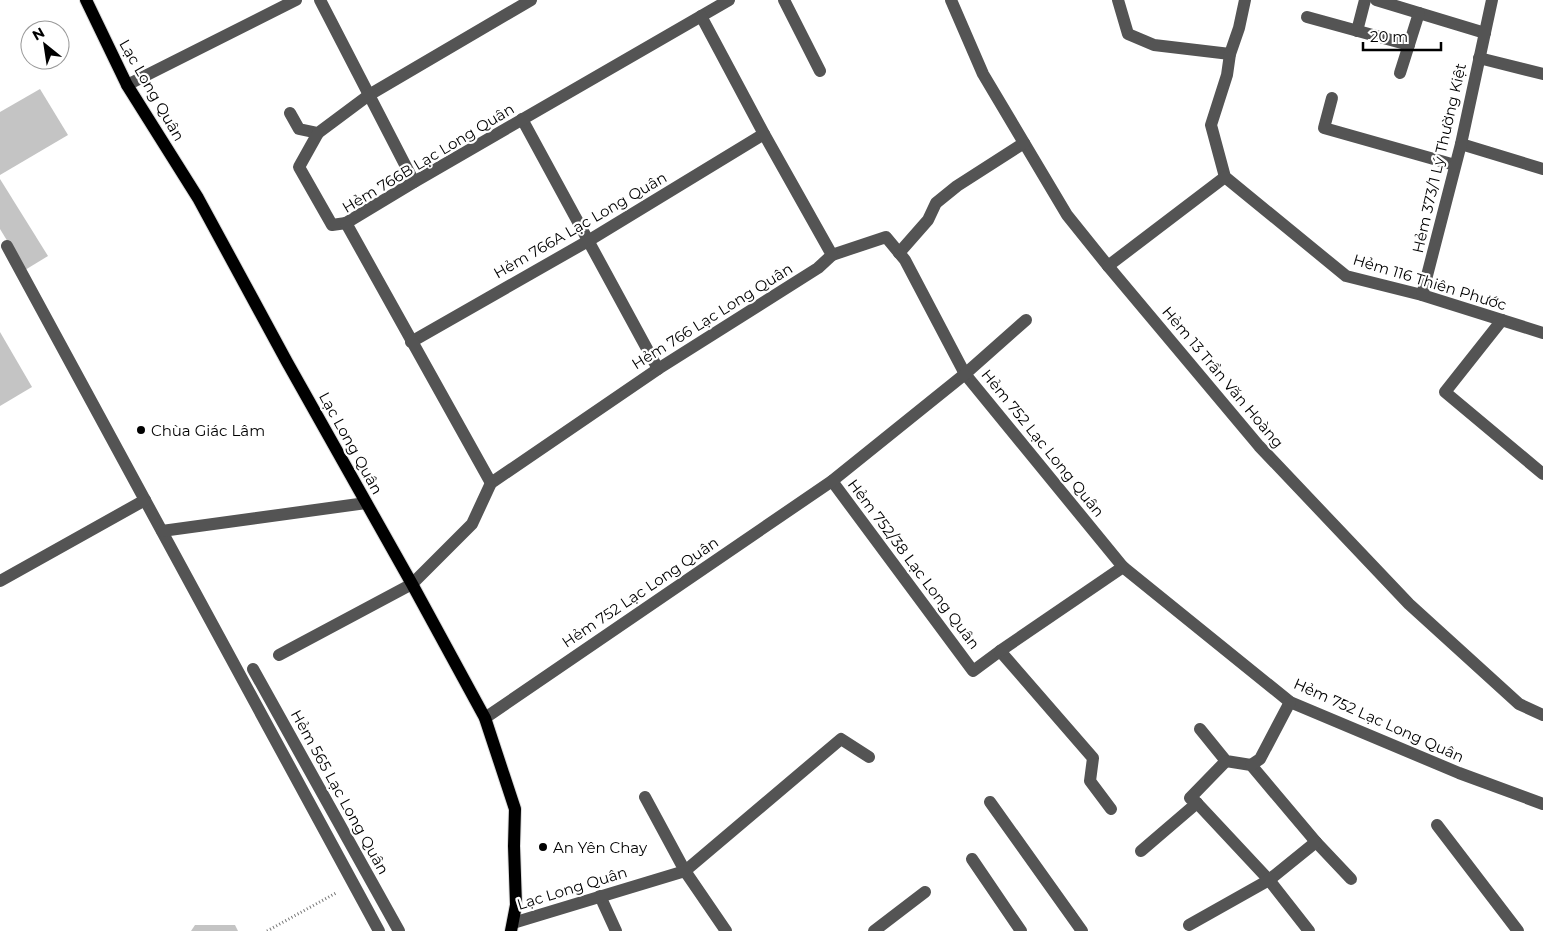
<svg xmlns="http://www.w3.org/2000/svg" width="1543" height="931" font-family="Montserrat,sans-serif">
<rect width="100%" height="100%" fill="#fff"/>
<g fill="#c4c4c4">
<polygon points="40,89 68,135 0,175 0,112"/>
<polygon points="0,179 48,256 25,270 0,229"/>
<polygon points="0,332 32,387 0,406"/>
<polygon points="195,925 235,925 238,931 191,931"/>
</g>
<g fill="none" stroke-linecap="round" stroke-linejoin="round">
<defs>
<polyline id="major" points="86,0 127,85 198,198 287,362 412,584 485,718 515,809 514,846 516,905 511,931"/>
</defs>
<use href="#major" stroke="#dbdbdb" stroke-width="14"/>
<polyline stroke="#767676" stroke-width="3" stroke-dasharray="1 2.5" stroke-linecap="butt" points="267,931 336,893"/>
<g stroke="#545454" stroke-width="12">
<polyline points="320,0 414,182"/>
<polyline points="784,0 820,71"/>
<polyline points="951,0 983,74 1067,215 1108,266 1259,446 1409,604 1519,704 1543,715"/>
<polyline points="1118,0 1128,34 1154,45 1230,54"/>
<polyline points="1245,0 1239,28 1230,54 1227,75 1211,125 1225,177 1346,276 1422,295 1543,333"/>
<polyline points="1376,0 1485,33"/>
<polyline points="1307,17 1409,45"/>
<polyline points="1357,31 1365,0"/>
<polyline points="1479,58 1543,74"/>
<polyline points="1400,73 1419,13"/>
<polyline points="127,85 296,0"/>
<polyline points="1332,98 1324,128 1455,165"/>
<polyline points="290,113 299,129 318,133 369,95 531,0"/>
<polyline points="522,119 658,369"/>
<polyline points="318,133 299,167 332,225 346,223"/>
<polyline points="1461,144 1543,169"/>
<polyline points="7,246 379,931"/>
<polyline points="899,253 928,220 936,203 957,186 1024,143"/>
<polyline points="832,255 886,237 905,260 965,374 1123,567 1290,702 1459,773 1543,804"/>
<polyline points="1108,266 1225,177"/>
<polyline points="1422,295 1461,144 1492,0"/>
<polyline points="1502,320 1445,392 1543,474"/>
<polyline points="411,342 588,241 764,134"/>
<polyline points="832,481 973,671 1000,651 1093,758 1090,781 1111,809"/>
<polyline points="491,483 346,223 414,182 729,0"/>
<polyline points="162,531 366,503"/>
<polyline points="0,581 145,500"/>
<polyline points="1000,651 1123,567"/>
<polyline points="279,655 412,584 472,524 491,483 658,369 818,268 832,255 764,134 701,16"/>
<polyline points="253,669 399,931"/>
<polyline points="485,718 832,481 965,374 1026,320"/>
<polyline points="1200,729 1226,761 1251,765 1316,842 1351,879"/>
<polyline points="1251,765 1260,759 1290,702"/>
<polyline points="645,797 685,871 841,739 869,757"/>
<polyline points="990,802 1082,931"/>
<polyline points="1197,803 1269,880 1309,931"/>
<polyline points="1437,825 1518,931"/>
<polyline points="1141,851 1197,803 1190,798 1226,761"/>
<polyline points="972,859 1021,931"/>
<polyline points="600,896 616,931"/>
<polyline points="513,923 685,871 726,931"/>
<polyline points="1189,925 1269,880 1316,842"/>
<polyline points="874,931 925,892"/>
</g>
<use href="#major" stroke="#000" stroke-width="12"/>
</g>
<g fill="#000" stroke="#fff" stroke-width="2">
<circle cx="141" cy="430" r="5"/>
<circle cx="543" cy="847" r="5"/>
</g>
<g text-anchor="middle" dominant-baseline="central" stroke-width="4.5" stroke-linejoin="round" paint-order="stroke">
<g font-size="15" fill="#000" stroke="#fff">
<text transform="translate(152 90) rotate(60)">Lạc Long Quân</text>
<text transform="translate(428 158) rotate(-31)">Hẻm 766B Lạc Long Quân</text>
<text transform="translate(1439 158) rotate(-77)">Hẻm 373/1 Lý Thường Kiệt</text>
<text transform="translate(580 225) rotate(-30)">Hẻm 766A Lạc Long Quân</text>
<text transform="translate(1430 282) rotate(17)">Hẻm 116 Thiên Phước</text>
<text transform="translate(712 316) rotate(-32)">Hẻm 766 Lạc Long Quân</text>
<text transform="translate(1223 377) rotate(50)">Hẻm 13 Trần Văn Hoàng</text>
<text transform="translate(351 443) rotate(61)">Lạc Long Quân</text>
<text transform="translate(1043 443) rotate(51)">Hẻm 752 Lạc Long Quân</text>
<text transform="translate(914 564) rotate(53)">Hẻm 752/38 Lạc Long Quân</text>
<text transform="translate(640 592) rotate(-34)">Hẻm 752 Lạc Long Quân</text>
<text transform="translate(1379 720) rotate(24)">Hẻm 752 Lạc Long Quân</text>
<text transform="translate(340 792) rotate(61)">Hẻm 565 Lạc Long Quân</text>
<text transform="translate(572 888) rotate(-17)">Lạc Long Quân</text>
</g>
<g font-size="15" fill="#000" stroke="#fff" text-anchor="start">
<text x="151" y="430">Chùa Giác Lâm</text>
<text x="553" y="847">An Yên Chay</text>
</g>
</g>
<g transform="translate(45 45) rotate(330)"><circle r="24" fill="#ffffff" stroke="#999999"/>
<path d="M0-4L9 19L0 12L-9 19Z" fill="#000000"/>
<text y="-8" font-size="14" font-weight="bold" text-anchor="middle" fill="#000000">N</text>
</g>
<path d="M1363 42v8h78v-8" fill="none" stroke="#000000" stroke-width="2.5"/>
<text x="1370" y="42" font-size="15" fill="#000000" stroke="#ffffff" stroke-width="4" paint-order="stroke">20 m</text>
</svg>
